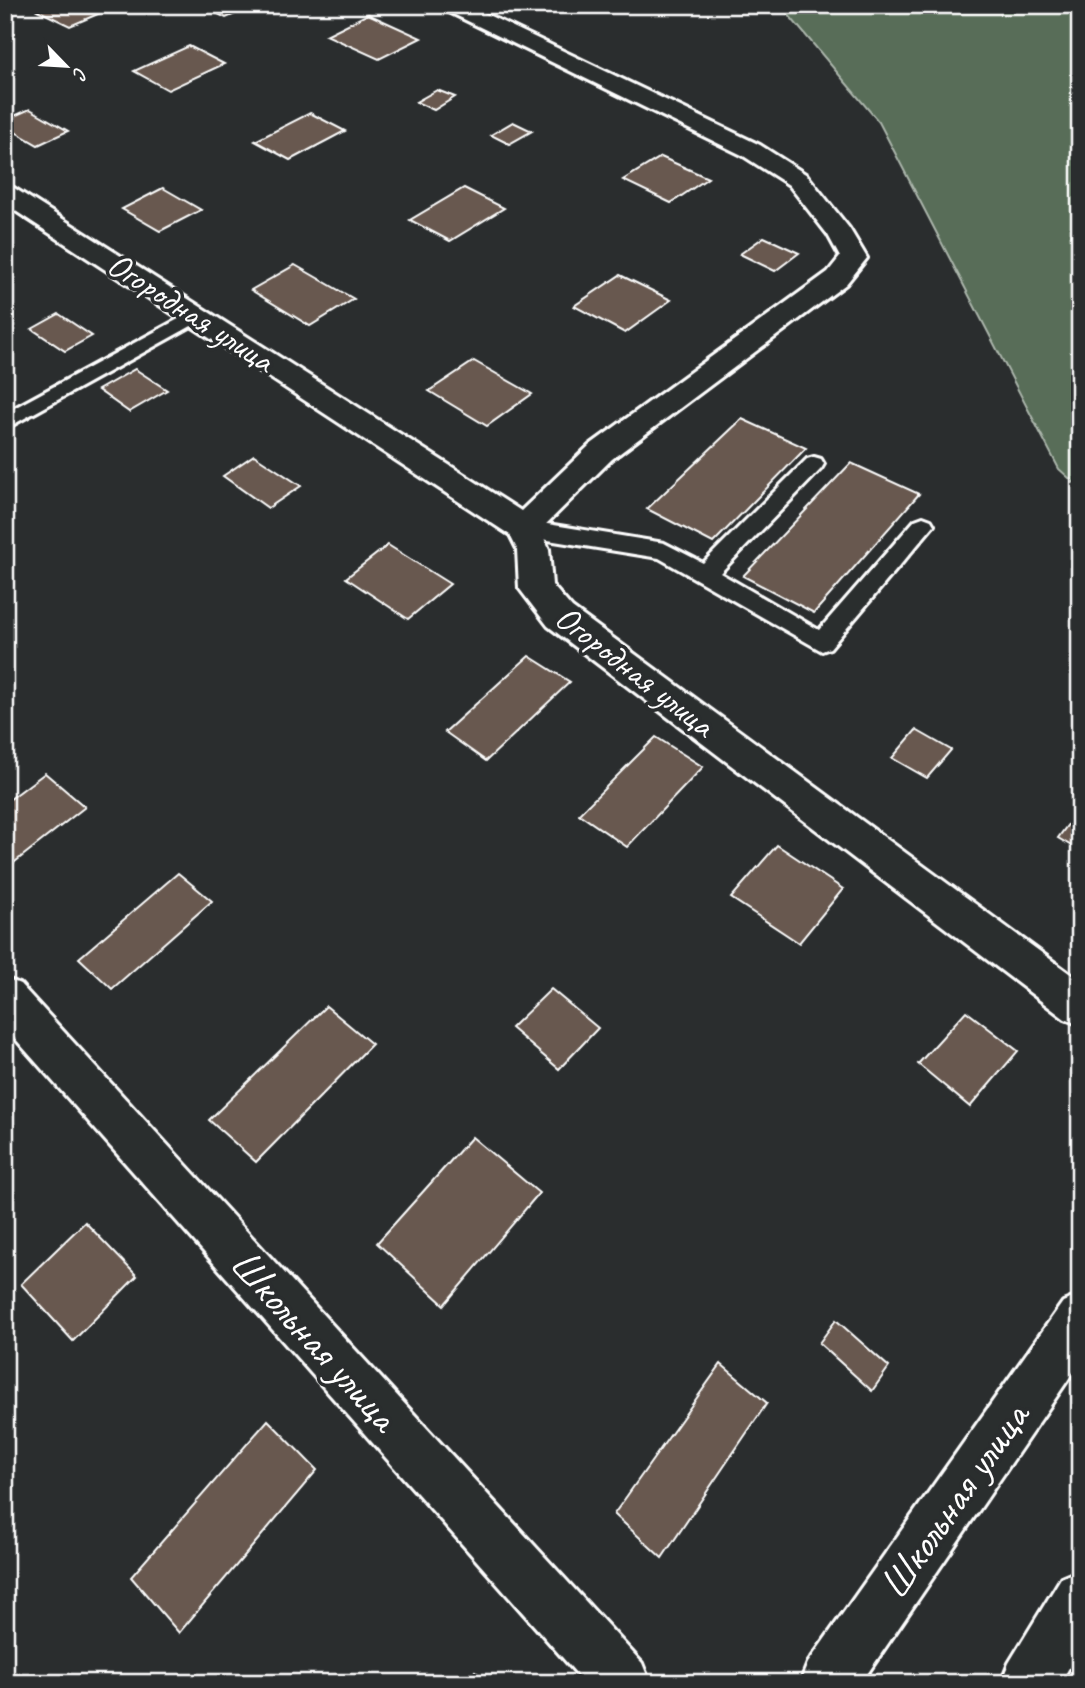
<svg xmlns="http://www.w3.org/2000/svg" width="1085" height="1688" font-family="Caveat,sans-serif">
<rect width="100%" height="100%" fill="#2a2d2e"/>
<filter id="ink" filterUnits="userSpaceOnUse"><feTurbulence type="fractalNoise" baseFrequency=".0143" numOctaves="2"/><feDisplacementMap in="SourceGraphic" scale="14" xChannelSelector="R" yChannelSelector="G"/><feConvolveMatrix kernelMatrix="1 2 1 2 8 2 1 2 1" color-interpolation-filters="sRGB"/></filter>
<g filter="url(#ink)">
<polygon fill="#586d59" stroke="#acb6ac" stroke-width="2" points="1080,5 1080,488 1059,469 879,122 781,6"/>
<g fill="#68594f" stroke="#fff" stroke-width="2">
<polygon points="48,5 119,5 70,26 37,10"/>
<polygon points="221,5 257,5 226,18 210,10"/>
<polygon points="368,14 421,38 379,59 326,35"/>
<polygon points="189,46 224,64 168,90 134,71"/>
<polygon points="437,90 455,97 434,110 416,102"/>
<polygon points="30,109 68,131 38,145 5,126 5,120"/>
<polygon points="310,113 345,131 290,160 255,141"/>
<polygon points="513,122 532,131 509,144 491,135"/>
<polygon points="661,157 708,178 671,203 623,180"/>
<polygon points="163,188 201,210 160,231 122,209"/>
<polygon points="464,188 504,208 450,241 410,220"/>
<polygon points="764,237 799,253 775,271 740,254"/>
<polygon points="295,265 354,299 310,326 251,290"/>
<polygon points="620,275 671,300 625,333 574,306"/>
<polygon points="59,314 92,336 65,351 32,329"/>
<polygon points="474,361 532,394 487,426 429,391"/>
<polygon points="135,369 167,390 129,412 98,390"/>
<polygon points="742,419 806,448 713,543 647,509"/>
<polygon points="254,455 301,486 268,508 223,476"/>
<polygon points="851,463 919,494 814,613 743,576"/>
<polygon points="388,545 450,584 408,619 346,578"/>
<polygon points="529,656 570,682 486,761 445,732"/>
<polygon points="916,730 951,750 927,778 892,758"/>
<polygon points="656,737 703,767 627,847 579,814"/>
<polygon points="45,773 85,807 11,865 5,860 5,803"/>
<polygon points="1080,808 1080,851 1058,838"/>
<polygon points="777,845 843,889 799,943 731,898"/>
<polygon points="178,873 212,901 112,989 79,958"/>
<polygon points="551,989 598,1028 559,1069 511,1028"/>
<polygon points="326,1006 372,1044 256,1162 209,1120"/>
<polygon points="966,1011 1018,1051 970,1107 918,1064"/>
<polygon points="472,1137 539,1193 444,1305 377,1243"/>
<polygon points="85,1222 137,1276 73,1341 21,1284"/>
<polygon points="836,1320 889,1367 872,1391 819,1343"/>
<polygon points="721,1364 767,1403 662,1558 614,1514"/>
<polygon points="268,1420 317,1470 179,1633 131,1577"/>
<polygon points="475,1671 487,1683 467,1683"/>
</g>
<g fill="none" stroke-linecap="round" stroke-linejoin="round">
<defs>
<g id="lane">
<polygon points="197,309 204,311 206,315 204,319 5,429 5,413"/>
<polygon points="814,457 821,459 824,464 821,469 720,573 819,630 915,520 923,517 931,520 934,525 830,648 822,651 659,558 523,536 515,533 512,528 515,523 523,520 664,543 703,563 807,459"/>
</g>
<g id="street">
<polygon points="440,5 467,5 760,145 807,175 849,228 867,258 846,284 612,459 540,530 549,549 552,585 572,608 1080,981 1080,1025 1065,1019 548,626 519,588 517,549 510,535 5,204 5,186 14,188 521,511 590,445 828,272 840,257 828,235 789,185 742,155 443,9"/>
<polygon points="5,978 20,984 642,1663 650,1683 585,1683 5,1027"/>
<polygon points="1080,1295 1080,1362 861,1683 800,1683 808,1663 1063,1302"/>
</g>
<polygon id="highway" points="1080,1570 1080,1649 1060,1683 1001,1683 1009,1663 1061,1578"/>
</defs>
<use href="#lane" stroke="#fff" stroke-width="6"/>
<use href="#street" stroke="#fff" stroke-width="6"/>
<use href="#highway" stroke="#fff" stroke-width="6"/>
<use href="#lane" fill="#2a2d2e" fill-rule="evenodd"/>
<use href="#street" fill="#2a2d2e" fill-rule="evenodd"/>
<use href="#highway" fill="#2a2d2e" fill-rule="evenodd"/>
</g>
</g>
<g text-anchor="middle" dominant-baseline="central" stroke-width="7" stroke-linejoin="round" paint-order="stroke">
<g font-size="35" fill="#fff" stroke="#2a2d2e">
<text transform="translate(191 312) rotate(33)">Огородная улица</text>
<text transform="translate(635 671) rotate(38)">Огородная улица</text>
</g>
<g font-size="42" fill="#fff" stroke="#2a2d2e">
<text transform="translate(314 1340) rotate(48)">Школьная улица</text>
<text transform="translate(954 1501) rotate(-55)">Школьная улица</text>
</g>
</g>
<rect width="1085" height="1688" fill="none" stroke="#2a2d2e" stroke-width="28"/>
<rect x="14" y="14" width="1057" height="1660" fill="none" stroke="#fff" stroke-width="2.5" filter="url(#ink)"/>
<g transform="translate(66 66) rotate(115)" stroke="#2a2d2e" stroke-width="5" paint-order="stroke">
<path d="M0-5L12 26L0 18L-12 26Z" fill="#ffffff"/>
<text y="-10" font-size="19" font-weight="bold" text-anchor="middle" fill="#ffffff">С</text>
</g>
</svg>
